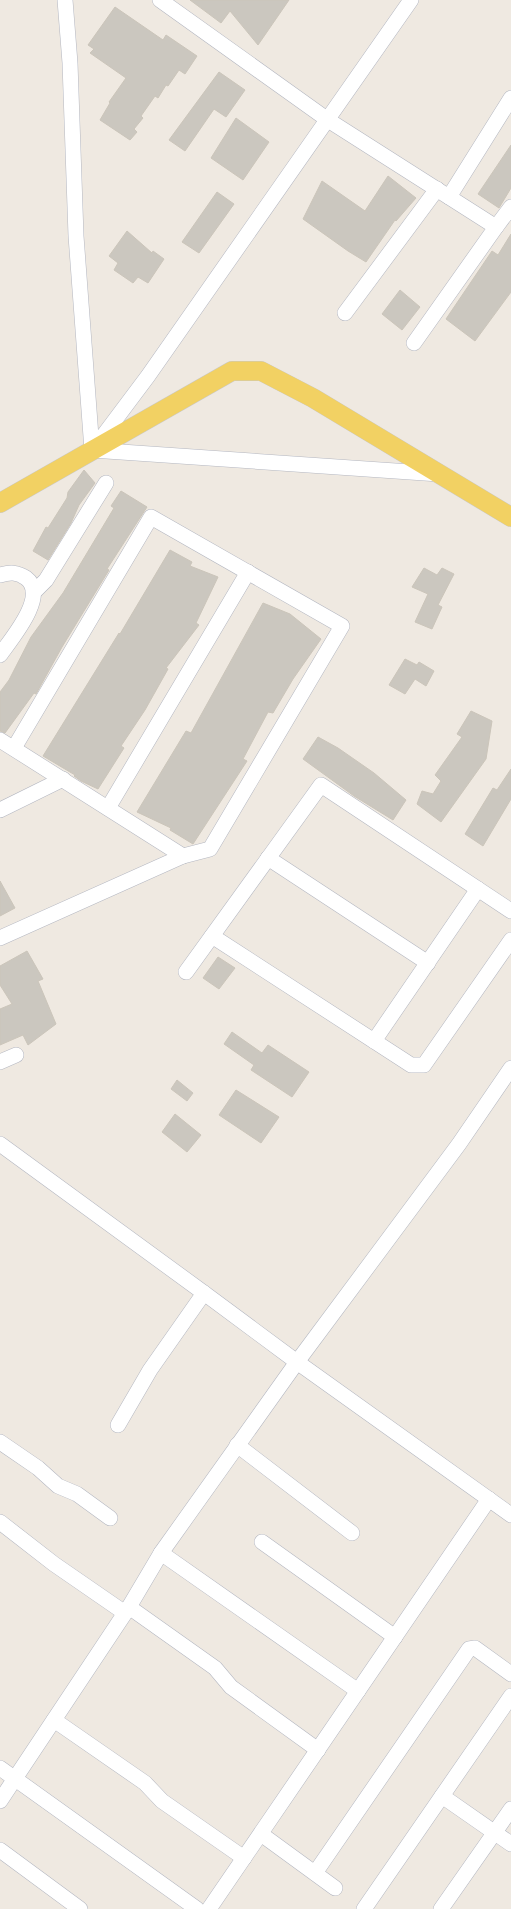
<svg xmlns="http://www.w3.org/2000/svg" width="511" height="1909" font-family="'Noto Sans',sans-serif">
<rect width="100%" height="100%" fill="#efe9e1"/>
<g fill="#cbc7bf" stroke="#cbc5ba">
<polygon points="190,0 289,0 258,45 230,11 221,23"/>
<polygon points="115,7 163,40 166,35 197,56 185,74 179,70 168,86 166,85 158,98 155,96 141,116 143,118 134,129 137,132 130,140 100,120 110,103 109,102 126,78 90,53 94,49 88,45"/>
<polygon points="219,72 245,90 226,117 214,109 185,151 169,140"/>
<polygon points="236,118 269,142 243,180 211,158"/>
<polygon points="511,145 511,188 499,208 478,194"/>
<polygon points="388,176 416,198 396,221 395,220 366,262 348,251 303,219 322,181 365,211"/>
<polygon points="217,192 234,204 199,253 182,242"/>
<polygon points="127,231 152,253 153,251 164,259 148,283 138,277 133,283 114,270 118,263 109,256"/>
<polygon points="511,234 511,292 475,341 446,319 492,251 498,255"/>
<polygon points="400,290 420,307 402,330 382,314"/>
<polygon points="84,470 95,483 79,505 71,523 48,560 33,551 46,527 48,528 67,498 68,492"/>
<polygon points="121,491 147,507 107,569 109,570 62,647 36,694 34,693 5,733 0,731 0,692 9,680 31,637 63,593 114,508 111,506"/>
<polygon points="170,550 192,562 190,566 218,577 196,623 199,625 166,668 168,669 145,710 121,746 124,748 98,789 81,781 74,776 75,775 43,756 119,633 120,634"/>
<polygon points="424,568 437,575 442,568 454,574 438,605 442,607 432,629 415,622 428,594 412,587"/>
<polygon points="263,603 290,614 321,639 293,679 273,713 268,712 243,759 247,761 193,844 170,830 171,828 137,812 186,731 191,733"/>
<polygon points="405,659 417,665 419,662 434,671 426,686 415,679 405,694 389,685"/>
<polygon points="471,711 492,721 486,759 441,822 417,804 422,791 433,794 441,781 435,775 462,737 457,734"/>
<polygon points="318,737 338,748 374,773 406,800 393,820 354,796 303,759"/>
<polygon points="511,769 511,799 483,846 465,834 493,788 497,790"/>
<polygon points="0,881 15,908 0,916"/>
<polygon points="27,951 43,979 38,981 56,1024 28,1045 23,1035 0,1045 0,1009 12,1004 0,985 0,966"/>
<polygon points="218,957 235,968 219,989 203,978"/>
<polygon points="232,1032 262,1053 268,1045 309,1072 292,1097 251,1070 254,1065 224,1044"/>
<polygon points="177,1080 193,1093 187,1101 171,1089"/>
<polygon points="236,1090 279,1117 261,1143 219,1115"/>
<polygon points="175,1114 201,1135 187,1152 162,1132"/>
</g>
<g fill="none" stroke-linecap="round" stroke-linejoin="round">
<defs>
<g id="minor">
<polyline points="65,0 70,63 76,236 92,450"/>
<polyline points="160,0 328,120 496,227 414,343"/>
<polyline points="449,197 511,98"/>
<polyline points="496,227 511,207"/>
<polyline points="345,313 437,189"/>
<polyline points="94,448 148,376 411,0"/>
<polyline points="92,450 439,474"/>
<path d="M0 575C10 572 17 572 26 578 49 595 12 638 0 655"/>
<polyline points="35,591 46,580 106,483"/>
<polyline points="0,740 183,856"/>
<polyline points="108,808 248,572"/>
<polyline points="0,810 63,779"/>
<polyline points="268,858 428,963"/>
<polyline points="212,936 411,1065 424,1065 511,940"/>
<polyline points="0,938 183,856 210,849 342,626 151,517 14,748"/>
<polyline points="186,972 321,785 511,911"/>
<polyline points="374,1041 478,889"/>
<polyline points="0,1062 16,1055"/>
<polyline points="0,1144 204,1293 297,1362 511,1515"/>
<polyline points="118,1425 150,1370 204,1293"/>
<polyline points="0,1442 38,1468 58,1486 77,1494 110,1518"/>
<polyline points="237,1445 352,1533"/>
<polyline points="0,1522 54,1564 125,1613"/>
<polyline points="262,1542 395,1637"/>
<polyline points="161,1553 358,1691"/>
<polyline points="129,1607 215,1668 231,1687 318,1750"/>
<polyline points="54,1720 145,1783 162,1801 244,1858"/>
<polyline points="0,1768 197,1909"/>
<polyline points="442,1796 511,1844"/>
<polyline points="0,1801 129,1607 161,1553 297,1362 459,1144 511,1068"/>
<polyline points="261,1834 335,1888"/>
<polyline points="0,1850 80,1909"/>
<polyline points="315,1873 469,1649 475,1648 511,1674"/>
<polyline points="209,1909 489,1499"/>
<polyline points="364,1909 511,1696"/>
<polyline points="441,1909 511,1809"/>
</g>
<polyline id="major" points="0,503 232,371 261,371 313,398 511,517"/>
</defs>
<use href="#minor" stroke="#b4b7c1" stroke-width="16"/>
<use href="#major" stroke="#c9c9c9" stroke-width="20"/>
<use href="#minor" stroke="#fff" stroke-width="15"/>
<use href="#major" stroke="#f2d163" stroke-width="19"/>
</g>
</svg>
